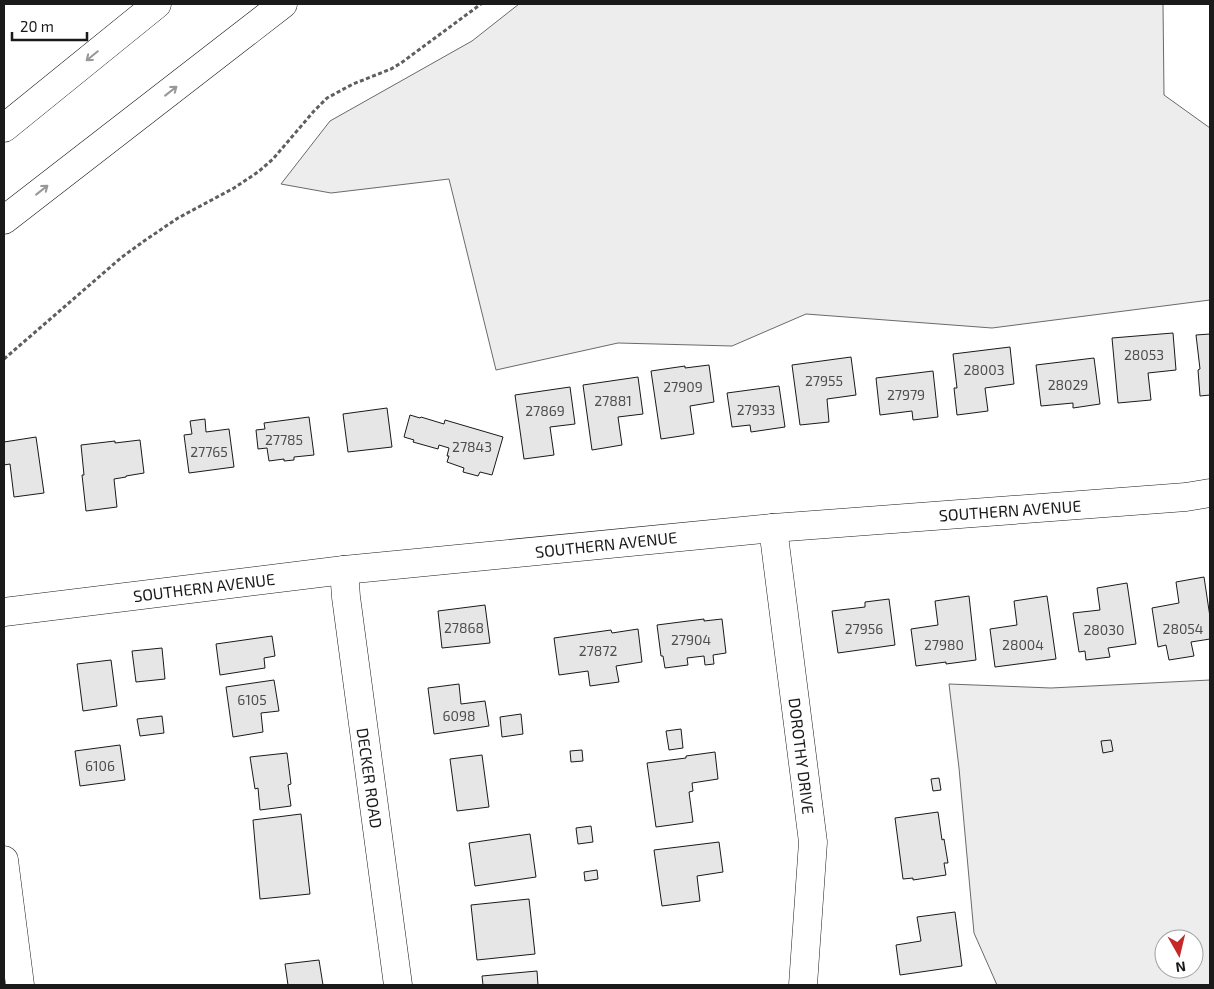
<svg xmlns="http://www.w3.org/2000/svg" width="1214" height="989" font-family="'Exo 2',sans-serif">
<rect width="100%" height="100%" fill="#fff"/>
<g fill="#ededed" stroke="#6a6a6a" fill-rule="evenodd">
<polygon points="519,4 1163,4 1164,95 1210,128 1210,300 992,328 806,314 732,346 618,343 496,370 449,179 331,193 281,184 330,121 472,41"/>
<path d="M1210 680V985H997L974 933 959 768 949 684 1051 688ZM1164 939H1194V969H1164Z"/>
</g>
<g fill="#e6e6e6" stroke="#1a1a1a">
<polygon points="1173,333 1176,370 1148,373 1151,400 1118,403 1112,338"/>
<polygon points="1210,334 1210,395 1200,396 1198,370 1200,369 1196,335"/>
<polygon points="1010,347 1014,384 985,388 988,411 957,415 954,388 957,388 953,354"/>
<polygon points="851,357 856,395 827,399 829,422 800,425 792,365"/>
<polygon points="1094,358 1100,404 1073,408 1073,403 1041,406 1036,365"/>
<polygon points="709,365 714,402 690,406 694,434 661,439 651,371 685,366 685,368"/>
<polygon points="933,371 938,417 913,420 912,411 880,415 876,378"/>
<polygon points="638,377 643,414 618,417 622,445 592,450 583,385"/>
<polygon points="779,386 785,427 751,432 750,425 732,427 727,393"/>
<polygon points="570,387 575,424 550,427 554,455 524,459 515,395"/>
<polygon points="387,408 392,447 348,452 343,414"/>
<polygon points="410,415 420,418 421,417 444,424 445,420 503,437 492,475 480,472 478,476 463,472 464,468 447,462 449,456 447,456 449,448 439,445 438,449 413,442 414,440 404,437"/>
<polygon points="309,417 314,455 294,457 294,460 284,461 284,459 269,461 267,448 258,449 256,430 265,429 264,423"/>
<polygon points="205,419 206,432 229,429 234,467 189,473 184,435 192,434 190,421"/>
<polygon points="36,437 44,493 14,497 10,464 4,465 4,442"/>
<polygon points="140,440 144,473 126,476 126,477 114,479 117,507 86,511 82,475 84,475 81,445 115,441 115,443"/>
<polygon points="1204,577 1210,617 1210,639 1191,642 1194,656 1169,660 1166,645 1158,647 1152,608 1179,603 1176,582"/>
<polygon points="1127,583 1136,644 1108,648 1110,657 1086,660 1085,651 1079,652 1073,613 1100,610 1097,588"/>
<polygon points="969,596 976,660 946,664 946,662 916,666 911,629 938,625 935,601"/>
<polygon points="1047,596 1056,659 995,667 990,629 1017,625 1014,601"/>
<polygon points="889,599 895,645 838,653 832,611 865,607 865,602"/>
<polygon points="485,605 490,643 442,648 438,611"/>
<polygon points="704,619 704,621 722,619 726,653 713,655 714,664 705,665 704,656 687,658 688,665 665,668 663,656 661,656 657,625"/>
<polygon points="638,629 642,662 616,666 619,682 590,686 588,671 559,675 554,638 611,630 612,633"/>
<polygon points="272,636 275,656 264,658 265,668 220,675 216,644"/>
<polygon points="162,648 165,679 136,682 132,651"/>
<polygon points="111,660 117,706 83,711 77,664"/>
<polygon points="274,680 279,711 261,713 263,732 233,737 226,687"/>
<polygon points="459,684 461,704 485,701 489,726 434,734 428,688"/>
<polygon points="521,714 523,734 502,737 500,717"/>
<polygon points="162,716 164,733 140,736 137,719"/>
<polygon points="681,729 683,748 669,750 666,731"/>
<polygon points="1111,740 1113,751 1103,753 1101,741"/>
<polygon points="120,745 125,780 80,786 75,751"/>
<polygon points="582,750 583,761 571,762 570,751"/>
<polygon points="715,752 718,779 692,783 693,791 689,792 693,822 656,827 647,763 686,758 686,756"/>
<polygon points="287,753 291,784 288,785 291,806 260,810 258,788 255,789 250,757"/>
<polygon points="482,755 489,807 457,811 450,759"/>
<polygon points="939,778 941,790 933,791 931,779"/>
<polygon points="938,812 942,840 944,839 948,863 944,863 946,875 913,880 913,878 903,879 895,818"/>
<polygon points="301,814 310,894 260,899 253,820"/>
<polygon points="591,826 593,842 578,844 576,828"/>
<polygon points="530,834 536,877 475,886 469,843"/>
<polygon points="719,842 723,872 697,876 700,901 662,906 654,850"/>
<polygon points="597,870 598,879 585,881 584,872"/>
<polygon points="529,899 535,954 477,960 471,905"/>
<polygon points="955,912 962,966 900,975 896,945 921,941 917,917"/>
<polygon points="319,960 323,985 288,985 285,964"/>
<polygon points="537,971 538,985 483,985 482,976"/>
</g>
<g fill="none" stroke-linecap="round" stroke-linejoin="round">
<defs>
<g id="minor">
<polyline points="773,528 813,842 803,985"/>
<polyline points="344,570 346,597 398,985"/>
<polyline points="4,612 344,570 773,528 1186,497 1210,493"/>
<polyline points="4,860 20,985"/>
</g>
<g id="highway">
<polyline points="4,128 157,4"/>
<polyline points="4,220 283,4"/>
</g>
</defs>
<use href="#minor" stroke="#1a1a1a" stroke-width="29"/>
<use href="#highway" stroke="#1a1a1a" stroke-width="29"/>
<polyline stroke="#5f5f5f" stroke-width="3" stroke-dasharray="4 2.5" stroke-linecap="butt" points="4,359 122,257 144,241 178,218 234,188 258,172 273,159 314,111 327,98 353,84 391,69 401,63 481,4"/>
<use href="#minor" stroke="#fff" stroke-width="28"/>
<use href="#highway" stroke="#fff" stroke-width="28"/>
</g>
<defs><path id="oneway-shaft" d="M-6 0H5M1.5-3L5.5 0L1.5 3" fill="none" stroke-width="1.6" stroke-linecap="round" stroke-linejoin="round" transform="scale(1.25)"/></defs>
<g stroke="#989898">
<use href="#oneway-shaft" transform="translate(92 56) rotate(141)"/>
<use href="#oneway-shaft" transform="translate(171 91) rotate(-38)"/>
<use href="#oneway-shaft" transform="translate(42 190) rotate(-38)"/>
</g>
<g text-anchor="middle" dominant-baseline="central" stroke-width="4" stroke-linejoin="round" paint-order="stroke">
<g font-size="14" fill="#4d4d4d">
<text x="1144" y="354">28053</text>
<text x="984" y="369">28003</text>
<text x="824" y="380">27955</text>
<text x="1068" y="384">28029</text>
<text x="683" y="386">27909</text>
<text x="906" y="394">27979</text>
<text x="613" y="400">27881</text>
<text x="756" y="409">27933</text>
<text x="545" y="410">27869</text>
<text x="284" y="439">27785</text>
<text x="472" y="446">27843</text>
<text x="209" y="451">27765</text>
<text x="464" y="627">27868</text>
<text x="864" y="628">27956</text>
<text x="1183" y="628">28054</text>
<text x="1104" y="629">28030</text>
<text x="691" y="639">27904</text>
<text x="944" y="644">27980</text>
<text x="1023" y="644">28004</text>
<text x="598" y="650">27872</text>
<text x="252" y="699">6105</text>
<text x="459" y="715">6098</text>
<text x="100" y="765">6106</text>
</g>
<g font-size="16" fill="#1a1a1a" stroke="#fff">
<text transform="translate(1010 510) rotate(-4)">SOUTHERN AVENUE</text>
<text transform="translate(606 544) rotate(-6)">SOUTHERN AVENUE</text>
<text transform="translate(204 587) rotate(-7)">SOUTHERN AVENUE</text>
<text transform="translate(802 756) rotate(83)">DOROTHY DRIVE</text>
<text transform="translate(370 778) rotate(82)">DECKER ROAD</text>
</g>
</g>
<rect width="1214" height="989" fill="none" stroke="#1a1a1a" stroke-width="10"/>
<g transform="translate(1179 954) rotate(172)"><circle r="24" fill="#ffffff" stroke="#a3a3a3"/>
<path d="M0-4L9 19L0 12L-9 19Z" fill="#c62828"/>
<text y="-8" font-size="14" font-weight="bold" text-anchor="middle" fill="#1a1a1a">N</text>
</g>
<path d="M12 32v8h75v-8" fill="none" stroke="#1a1a1a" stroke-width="2.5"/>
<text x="20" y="32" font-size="15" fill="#1a1a1a" stroke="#ffffff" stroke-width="4" paint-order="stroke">20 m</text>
</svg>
